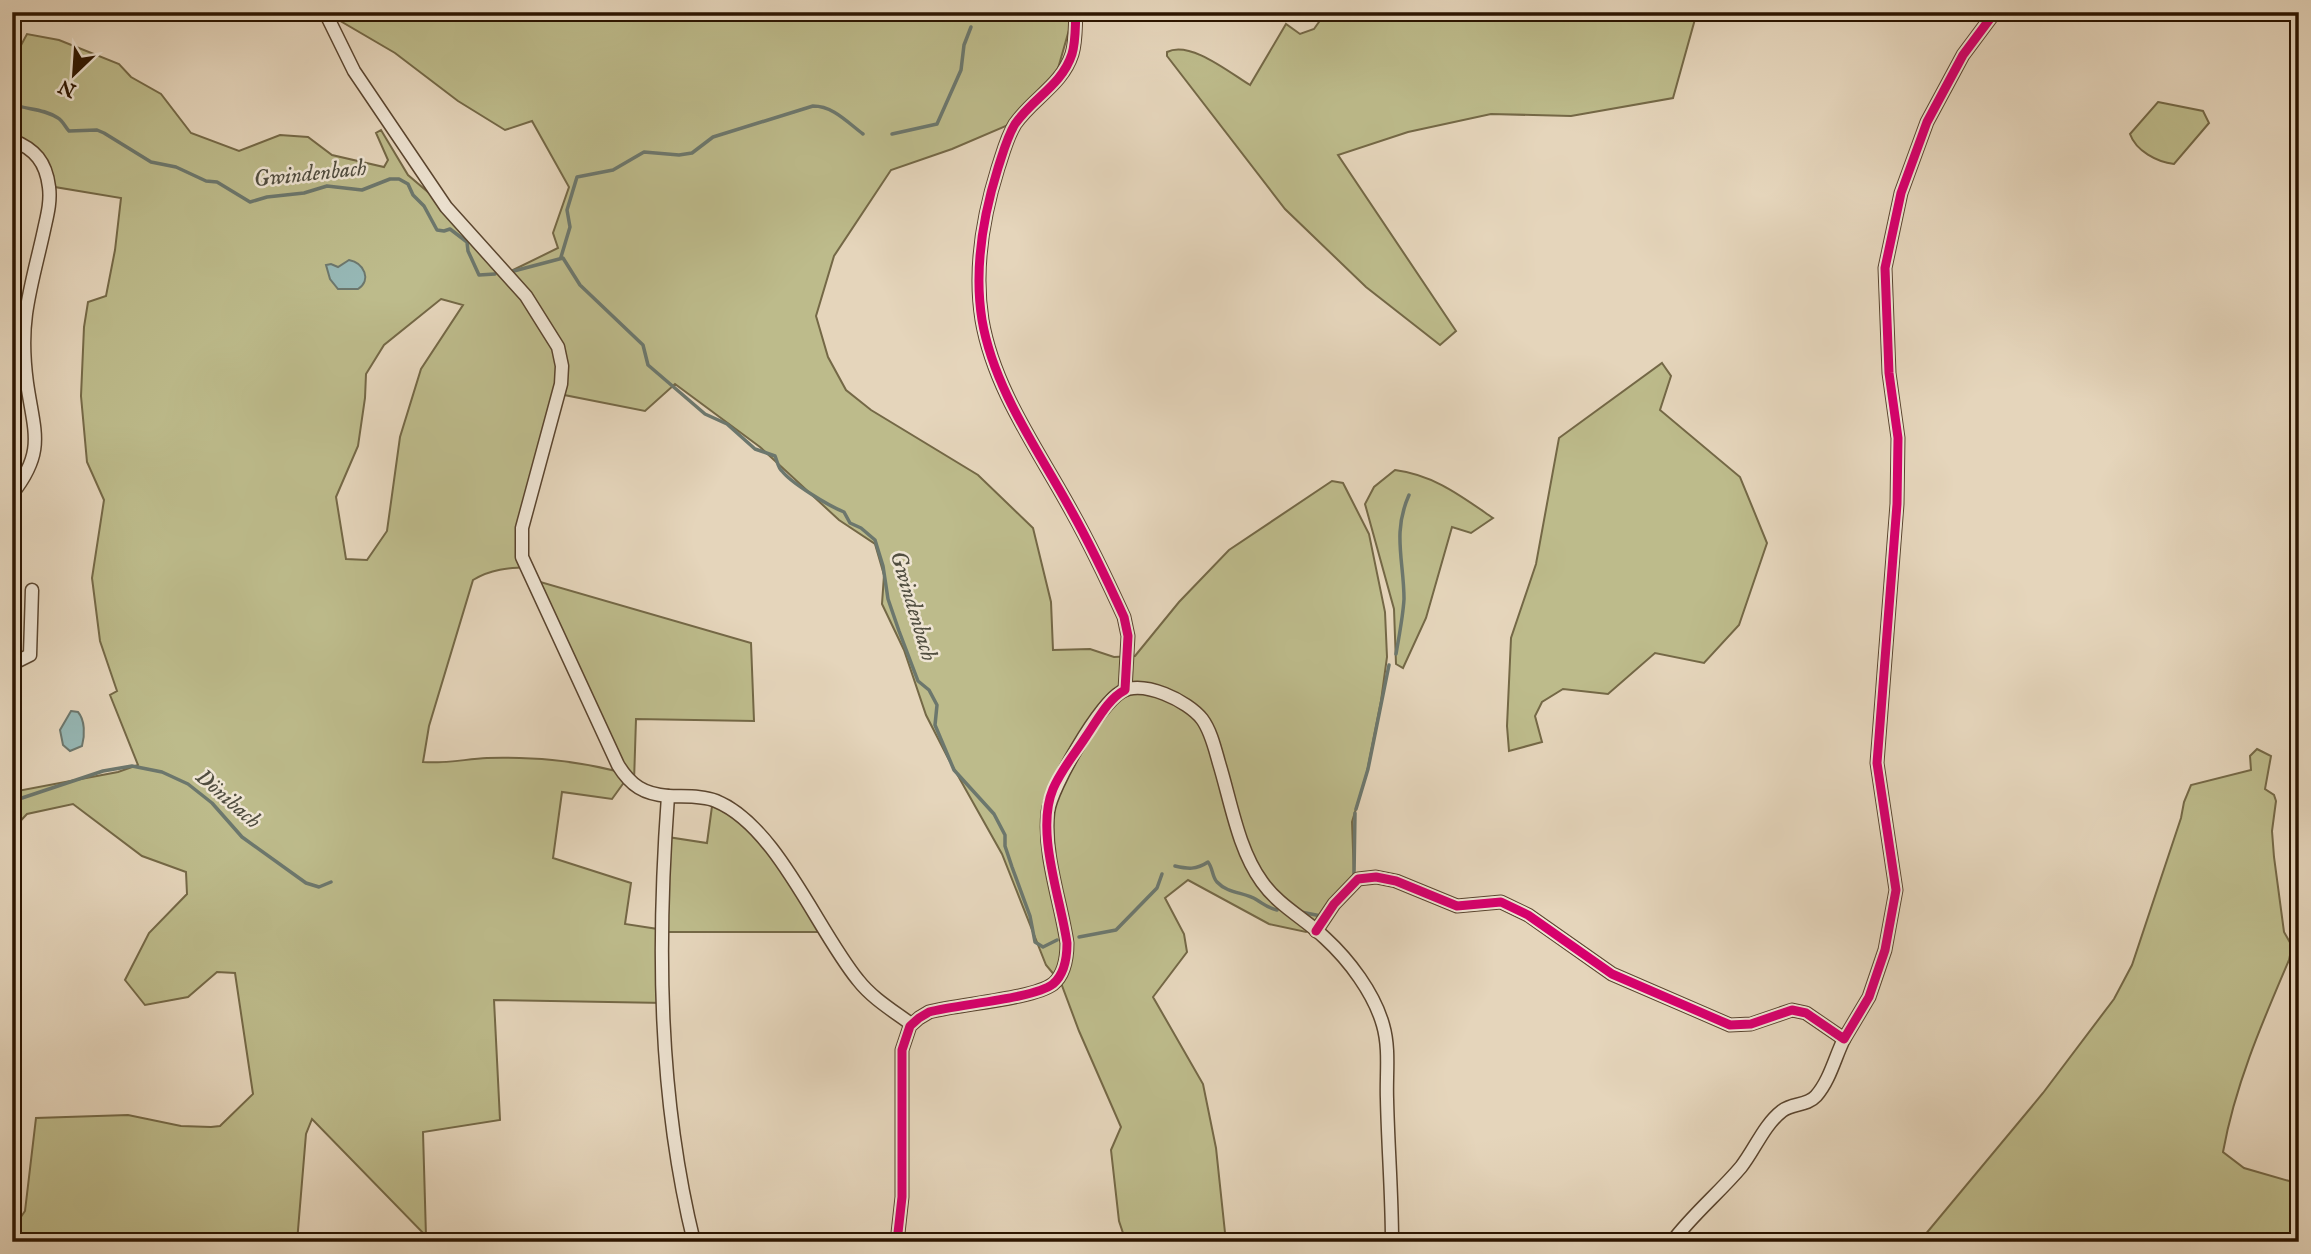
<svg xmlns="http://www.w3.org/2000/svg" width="2311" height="1254" font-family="'IM FELL English',serif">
<rect width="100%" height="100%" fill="#e5d5bb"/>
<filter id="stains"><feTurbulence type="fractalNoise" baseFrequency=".00286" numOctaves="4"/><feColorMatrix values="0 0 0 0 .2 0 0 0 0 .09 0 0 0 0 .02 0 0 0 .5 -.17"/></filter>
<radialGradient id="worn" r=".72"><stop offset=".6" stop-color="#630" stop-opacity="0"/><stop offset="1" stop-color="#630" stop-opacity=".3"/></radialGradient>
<g fill="#bdbb8b" stroke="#746846" stroke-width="2" fill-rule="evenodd">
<path d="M325 12H1070L1069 30 1057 72 1042 97 1006 126 952 149 891 170 834 256 816 316 828 357 846 390 871 410 978 475 1033 528 1051 602 1053 650 1090 649 1114 657 1135 656 1179 602 1229 550 1332 481 1343 483 1369 534 1385 612 1387 657 1381 701 1367 772 1352 822 1354 877 1306 932 1269 924 1188 880 1165 898 1184 934 1187 952 1153 997 1203 1084 1216 1148 1226 1242H1126L1119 1221 1111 1150 1121 1127 1079 1031 1061 983 1046 965 1002 854 948 758 926 715 904 650 882 604 884 575 875 544 839 520 760 447 675 384 645 411 564 395 526 527 525 547 529 567C508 568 491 569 473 580L429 726 423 762C445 764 466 759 487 758 533 757 572 760 616 771L537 581 751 643 754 721 636 719 634 782 625 781 612 799 562 792 553 858 631 883 625 924 658 929 661 836 707 843 713 799 750 823 830 932H666L665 1003 494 1000 500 1120 423 1132 426 1236 312 1119 306 1134 297 1242H12V1230L25 1211 36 1118 128 1115 181 1126 211 1127 220 1126 253 1094 235 973 217 972 188 997 145 1005 125 980 149 933 187 894 186 872 142 856 73 804 27 814 12 830V792L118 772 138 765 110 695 117 691 100 641 92 578 104 500 87 462 81 396 84 327 88 302 106 296 115 250 121 198 49 186 44 166 12 140V62L27 34 59 40 119 64 131 77 161 94 191 133 239 151 280 135 308 137 332 155 384 167 388 160 376 133 381 130 408 175 442 204 509 272 558 248 553 233 569 187 532 121 505 130 458 101 395 53ZM441 299 463 305 421 369 400 437 387 531 367 560 346 559 336 497 358 446 365 398 366 374 384 345Z"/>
<path d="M1326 12H1697L1673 98 1571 116 1491 114 1408 132 1338 155 1456 331 1440 345 1366 287 1285 209 1167 56V52C1190 40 1230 73 1250 85L1286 24 1300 34 1314 29Z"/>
<path d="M2158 102 2203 111 2209 123 2174 164C2157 162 2136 151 2130 134Z"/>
<polygon points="1662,363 1671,376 1660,410 1740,477 1767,543 1739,625 1704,663 1655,653 1608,694 1563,689 1542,702 1535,716 1542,742 1509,751 1507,726 1511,638 1536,564 1559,438"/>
<path d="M1395 470C1434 475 1461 496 1493 518L1471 533 1452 527 1426 618 1403 668 1396 664 1394 609 1365 504 1374 487Z"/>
<path d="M2257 749 2271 756 2265 789 2274 795 2276 801 2272 831 2274 857 2284 932 2292 946 2289 960C2262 1023 2235 1085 2223 1152L2244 1168 2289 1181 2299 1174V1242H1919L2043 1093 2114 999 2132 965 2181 818 2184 802 2191 785 2251 770 2250 756Z"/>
</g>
<g fill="#96b8b6" stroke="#6c776d" stroke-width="2">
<path d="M349 260C364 263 372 280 358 289H338L330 279 326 265 331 264 338 267Z"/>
<path d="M71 711 78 712C85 720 85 735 82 746L70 751 63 745 60 730Z"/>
</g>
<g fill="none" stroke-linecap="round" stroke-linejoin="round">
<g stroke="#6c776d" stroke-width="3.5">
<path d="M12 104C27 110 43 108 58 118 63 121 65 127 69 131L97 130 104 133 151 162 176 167 206 181 217 182 250 202 267 197 304 193 327 186 362 190 390 179H399L408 184 413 195 424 206 437 230 444 231 450 229 467 242 468 251 479 275 495 274"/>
<polyline points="892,134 937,124 961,70 964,45 971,27"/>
<path d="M561 257 570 227 567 210 577 177 613 170 644 152 679 155 692 153 713 137 813 106C833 106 847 122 863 134"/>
<path d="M510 272 563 258 580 285 643 345 648 365 705 414 727 424 755 449 775 456C777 460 778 468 782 471 791 483 829 506 844 512L850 523 861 528 875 540 883 566 888 599 899 631 918 681 929 690 937 705 935 725 954 770 994 814 1005 835V846L1012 867 1030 916 1035 942 1043 947 1057 940"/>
<path d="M1396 654C1399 636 1403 617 1404 599 1404 561 1392 533 1409 495"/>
<polyline points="12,803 22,798 103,771 132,766 162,772 188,784 212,803 242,837 306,883 319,887 331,882"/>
<polyline points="1356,809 1368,769 1389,665"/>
<path d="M1175 866C1188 869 1196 870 1208 862 1213 868 1212 877 1217 882 1228 894 1245 892 1257 900 1265 905 1268 908 1277 910"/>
<polyline points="1354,875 1355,813"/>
<polyline points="1301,912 1321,916"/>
<polyline points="1079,937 1116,930 1157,888 1162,874"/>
</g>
<defs>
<g id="minor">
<path d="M325 12 354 71 446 207 526 296 558 347 562 366 561 384 522 528V557L618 765C631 786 644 794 668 796"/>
<path d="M1076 12C1075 26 1076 41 1072 54 1062 85 1033 98 1015 124 1007 137 1003 153 998 168 983 216 974 270 982 320 994 390 1039 451 1072 512 1091 546 1108 582 1124 617L1128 636 1125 690"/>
<path d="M12 140C35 149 46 162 49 187 51 202 47 216 44 230 38 258 30 285 26 314 23 336 24 361 27 383 34 432 46 451 12 494"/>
<polyline points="12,664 30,655 32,590"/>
<polyline points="1316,931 1334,904 1358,879 1376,877 1396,881 1457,906 1501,902 1528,915 1612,974 1730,1025 1751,1024 1792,1010 1806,1013 1844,1039 1869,997 1885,950 1896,890 1877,763 1897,504 1898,438 1889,373 1885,268 1901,193 1927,122 1963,55 1995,12"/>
<path d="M694 1242C658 1096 657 945 668 796 683 797 702 795 716 801 777 826 817 930 858 980 872 998 892 1010 911 1024"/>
<path d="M897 1242 902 1197V1050L910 1026 919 1018 929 1012C958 1004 1033 999 1053 984 1065 974 1067 957 1067 943 1061 902 1043 854 1048 812 1051 787 1099 705 1121 692 1143 679 1188 701 1202 719 1211 731 1215 749 1219 763 1231 802 1238 849 1262 882 1279 906 1304 918 1325 938 1349 960 1374 993 1383 1025 1390 1049 1386 1075 1387 1099 1388 1147 1392 1194 1392 1242"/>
<path d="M1672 1242C1693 1214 1719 1193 1741 1167 1755 1149 1764 1125 1782 1111 1792 1103 1807 1106 1816 1096 1830 1080 1835 1057 1844 1039"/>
</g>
</defs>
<use href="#minor" stroke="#5a452f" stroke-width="15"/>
<use href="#minor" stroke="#eee4d3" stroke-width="12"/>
<defs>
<g id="cycleway">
<polyline points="1316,931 1334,904 1358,879 1376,877 1396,881 1457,906 1501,902 1528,915 1612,974 1730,1025 1751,1024 1792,1010 1806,1013 1844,1039 1869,997 1885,950 1896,890 1877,763 1897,504 1898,438 1889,373 1885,268 1901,193 1927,122 1963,55 1995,12"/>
<path d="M897 1242 902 1197V1050L910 1026 919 1018 929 1012C958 1004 1033 999 1053 984 1065 974 1067 957 1067 943 1061 899 1035 832 1053 789 1061 770 1076 752 1087 735 1098 719 1108 699 1125 690L1128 636 1124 617C1108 582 1091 546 1072 512 1039 451 994 390 982 320 974 270 983 216 998 168 1003 153 1007 137 1015 124 1033 98 1062 85 1072 54 1076 41 1075 26 1076 12"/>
</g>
</defs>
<use href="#cycleway" stroke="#eee4d3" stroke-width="13"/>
<use href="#cycleway" stroke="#d6006c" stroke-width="9"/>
</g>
<g text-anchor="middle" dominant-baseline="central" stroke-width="5" stroke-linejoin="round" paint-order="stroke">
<g font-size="23" font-style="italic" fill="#514e40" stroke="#eee4d3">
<text transform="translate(310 174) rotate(-6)">Gwindenbach</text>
<text transform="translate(913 606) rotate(73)">Gwindenbach</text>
<text transform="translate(228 799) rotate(41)">Dönibach</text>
</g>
</g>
<rect width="2311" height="1254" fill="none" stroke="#e5d5bb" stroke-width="42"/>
<rect x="14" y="14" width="2283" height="1226" fill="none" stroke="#2c1500" stroke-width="3.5"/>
<rect x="21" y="21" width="2269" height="1212" fill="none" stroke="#2c1500" stroke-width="2"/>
<g transform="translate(74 74) rotate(205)" stroke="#eee4d3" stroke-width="5" paint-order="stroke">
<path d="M0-5L12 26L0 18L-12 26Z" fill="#2c1500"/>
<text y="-10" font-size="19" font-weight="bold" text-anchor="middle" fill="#2c1500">N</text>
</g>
<rect width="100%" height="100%" filter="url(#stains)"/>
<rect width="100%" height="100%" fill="url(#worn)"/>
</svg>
